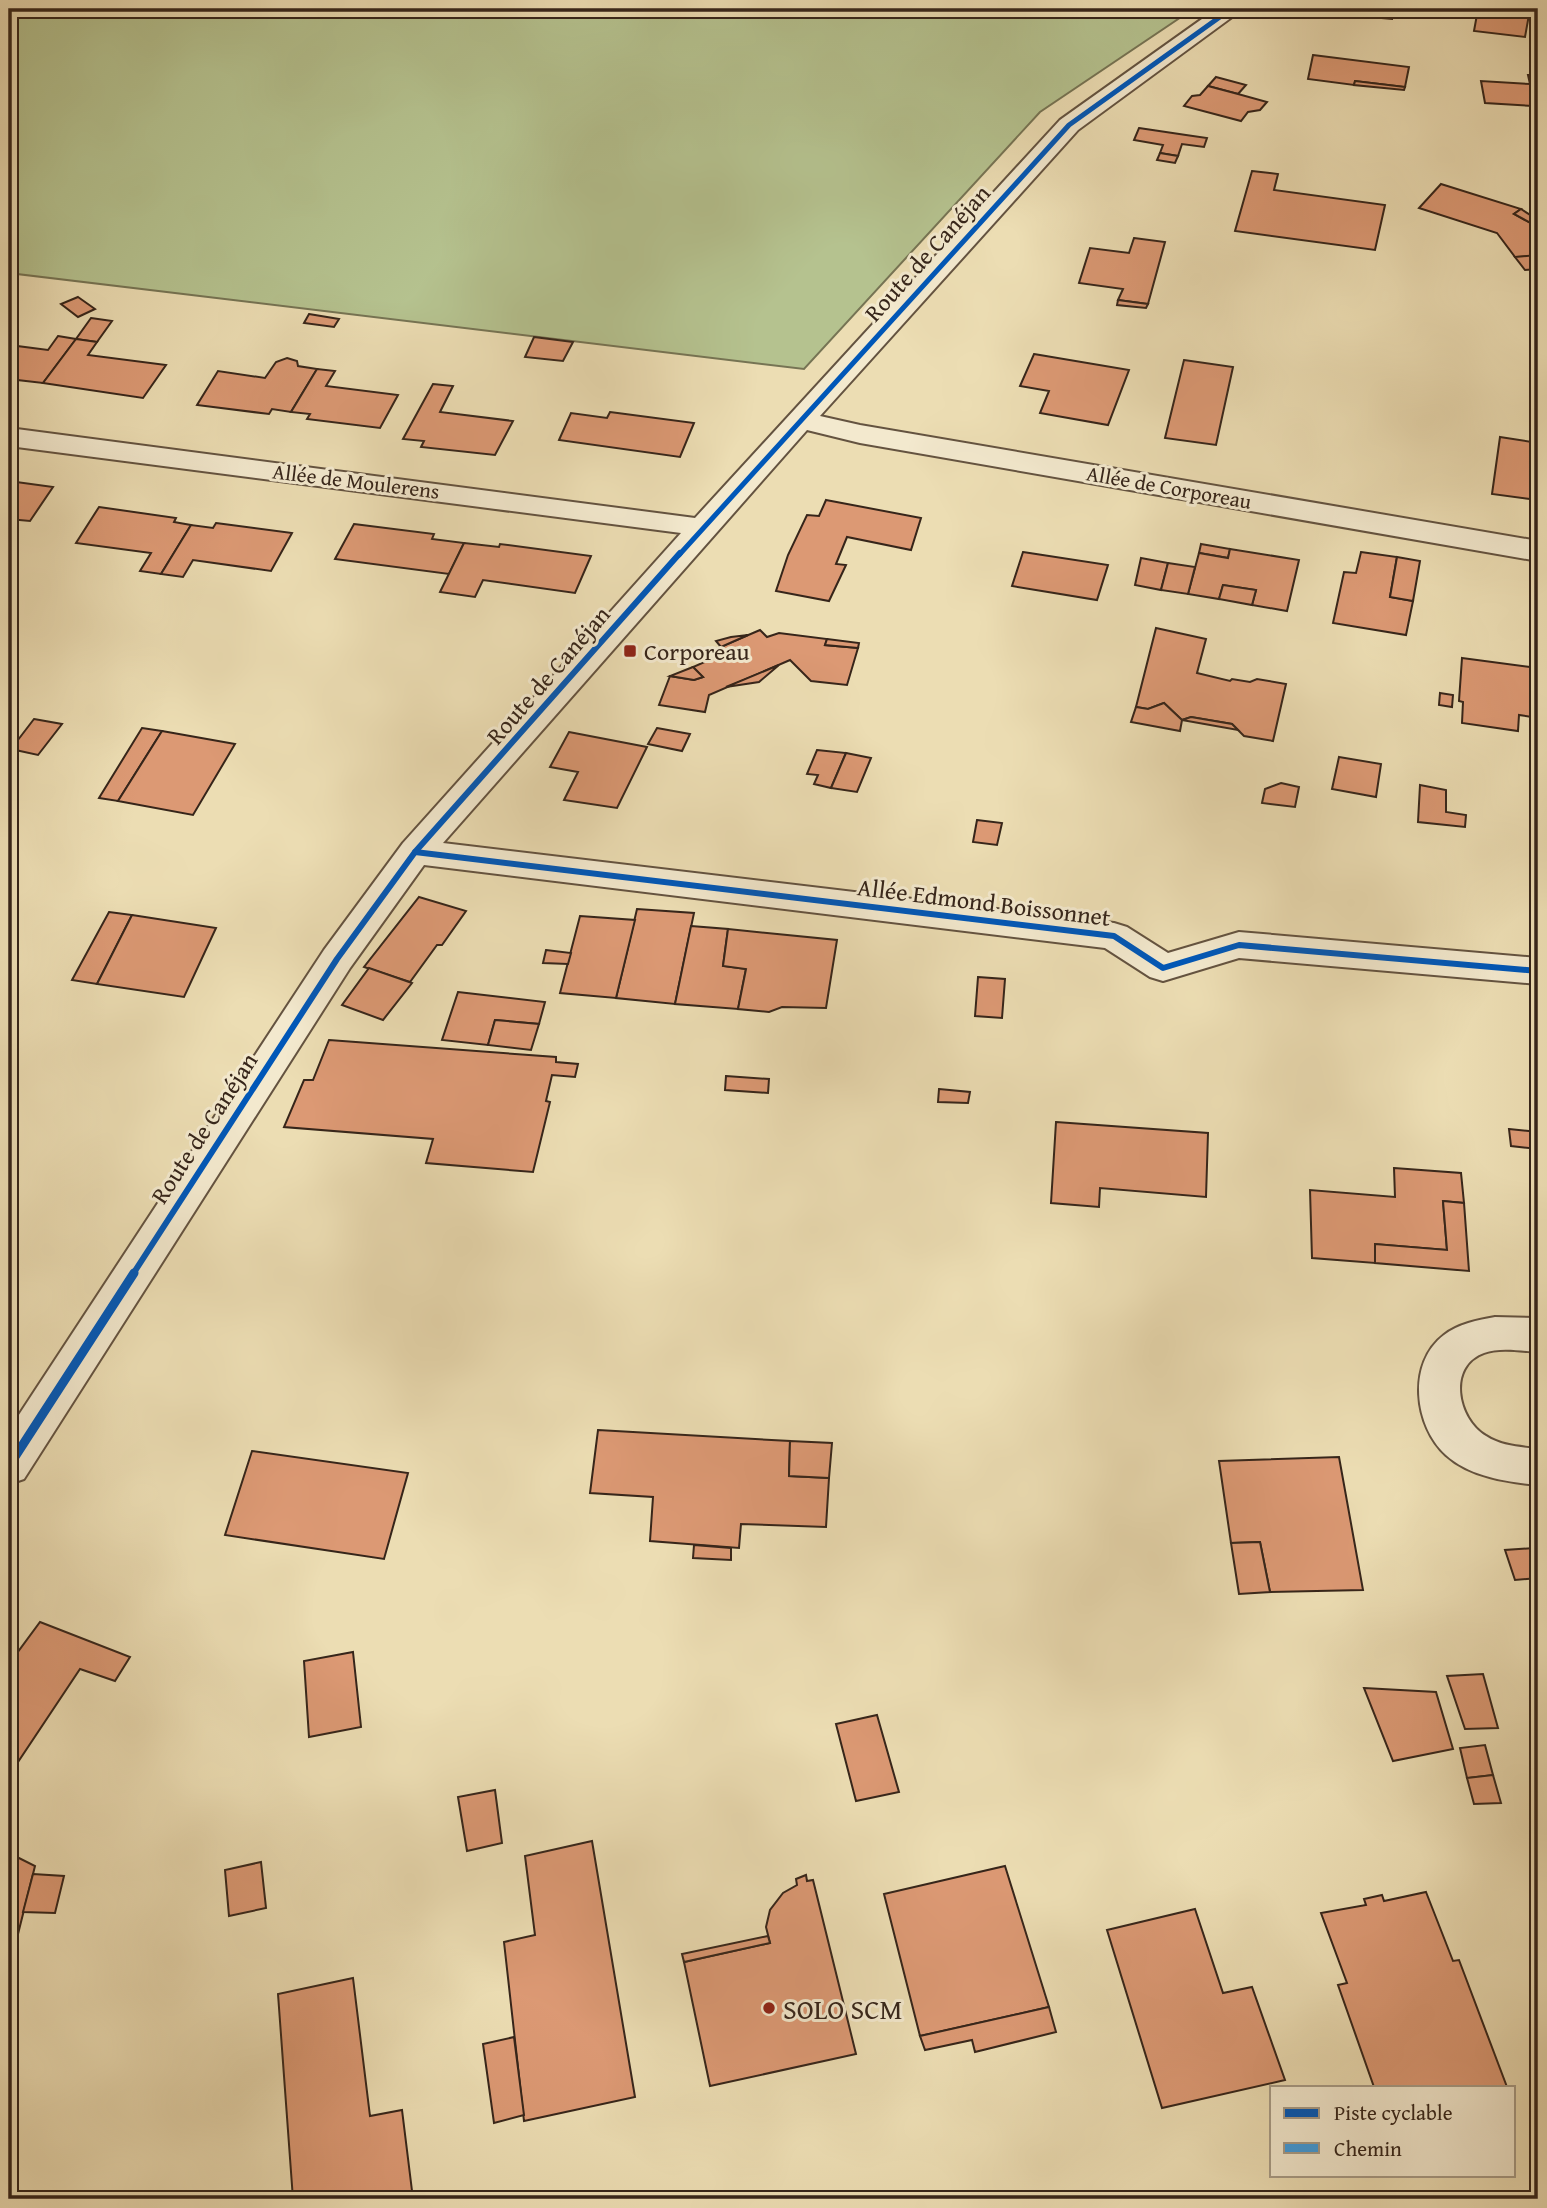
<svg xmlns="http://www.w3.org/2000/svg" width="1547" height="2208" font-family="'Gentium Book Plus',serif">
<rect width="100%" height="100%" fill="#ecddb3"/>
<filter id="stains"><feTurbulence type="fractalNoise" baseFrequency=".00286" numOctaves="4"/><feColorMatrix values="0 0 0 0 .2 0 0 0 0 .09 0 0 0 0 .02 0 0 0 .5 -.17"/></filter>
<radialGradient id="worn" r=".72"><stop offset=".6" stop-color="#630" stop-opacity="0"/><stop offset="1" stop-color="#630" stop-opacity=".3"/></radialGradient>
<polygon fill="#b5c28f" stroke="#767454" stroke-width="2" points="9,9 1193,9 1040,112 804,369 9,273"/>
<g fill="#dc9974" stroke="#36251a" stroke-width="2">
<polygon points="1336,9 1392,9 1392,19 1336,14"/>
<polygon points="1478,9 1530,9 1525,37 1474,31"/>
<polygon points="1313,55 1409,67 1405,87 1355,81 1354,85 1308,79"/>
<polygon points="1528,75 1538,75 1538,114 1535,114 1533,106 1485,103 1481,81 1530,84"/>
<polygon points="1216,77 1246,85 1238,94 1208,86"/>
<polygon points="1355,81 1405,87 1404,90 1354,85"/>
<polygon points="1208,86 1238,94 1267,102 1260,110 1248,112 1241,121 1184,106 1192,96 1200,95"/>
<polygon points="1139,128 1186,135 1207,138 1204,147 1182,144 1178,156 1160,153 1163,145 1134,140"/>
<polygon points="1160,153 1178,156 1175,163 1157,160"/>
<polygon points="1252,171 1278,174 1274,190 1385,205 1375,250 1235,231"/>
<polygon points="1441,184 1521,209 1514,214 1538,227 1538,256 1515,257 1497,233 1419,208"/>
<polygon points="1521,209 1538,220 1538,227 1514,214"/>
<polygon points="1134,238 1165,242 1148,304 1118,300 1123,289 1079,283 1090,248 1129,253"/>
<polygon points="1537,255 1538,269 1525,270 1515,257"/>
<polygon points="78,297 95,309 78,317 61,304"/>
<polygon points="1118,300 1148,304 1146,308 1117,305"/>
<polygon points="309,314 339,319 334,327 304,323"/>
<polygon points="91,318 112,321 97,342 76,339"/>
<polygon points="58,336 76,339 43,383 9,379 9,345 48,350"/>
<polygon points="534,337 573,342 563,361 525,357"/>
<polygon points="76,339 97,342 88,355 166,365 143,398 43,383"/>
<polygon points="1034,354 1129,370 1108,425 1040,413 1049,391 1020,386"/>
<polygon points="287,358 297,361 298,366 317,369 291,412 272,409 269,414 197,405 218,371 265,378 276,362"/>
<polygon points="1184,360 1233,367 1216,445 1165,438"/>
<polygon points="317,369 335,371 326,386 398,395 380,428 307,419 310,414 291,412"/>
<polygon points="433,384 453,386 440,412 513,421 495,455 421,447 424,441 403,439"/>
<polygon points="610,412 694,423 680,457 559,440 571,413 607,418"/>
<polygon points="1500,437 1538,443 1538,500 1492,494"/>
<polygon points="9,481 53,487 30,521 9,519"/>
<polygon points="826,500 921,518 911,550 847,537 836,564 846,565 829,601 776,591 788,555 807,515 819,516"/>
<polygon points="99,507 176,518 174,522 191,525 161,574 140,571 151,553 76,543"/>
<polygon points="216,523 292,533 271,571 193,560 183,577 161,574 191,525 213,528"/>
<polygon points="354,524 434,534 432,539 464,543 449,574 335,559"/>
<polygon points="464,543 499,547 500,544 591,556 575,593 483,580 475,597 440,592"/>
<polygon points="1201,544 1230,549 1228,558 1199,553"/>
<polygon points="1230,549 1299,560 1287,611 1252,605 1256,590 1223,585 1219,599 1188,594 1199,553 1228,558"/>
<polygon points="1023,552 1108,565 1097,600 1012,586"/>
<polygon points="1361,552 1397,557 1390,597 1413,601 1406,635 1333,623 1344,572 1356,573"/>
<polygon points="1397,557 1420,561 1413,601 1390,597"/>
<polygon points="1141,558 1168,563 1161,590 1135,585"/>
<polygon points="1168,563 1195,567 1188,594 1161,590"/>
<polygon points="1223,585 1256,590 1252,605 1219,599"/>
<polygon points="1156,628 1206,639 1197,673 1230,681 1232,679 1250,682 1257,679 1286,684 1273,741 1244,736 1232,724 1191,717 1182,720 1164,703 1148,709 1136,707"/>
<polygon points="760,630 767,637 779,633 827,639 825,645 858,648 847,685 811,681 790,660 709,695 705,712 659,705 670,676 694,680 703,677 693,667 716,657 711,651"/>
<polygon points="748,635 721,647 716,641 731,637"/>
<polygon points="827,639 859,643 858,648 825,645"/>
<polygon points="1462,658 1538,668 1538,718 1519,715 1518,731 1462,723 1463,702 1459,701"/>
<polygon points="779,665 759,682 726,687"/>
<polygon points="693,667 703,677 694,680 670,676"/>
<polygon points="1440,693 1453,695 1452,707 1439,705"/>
<polygon points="1164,703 1182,720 1180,731 1131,722 1136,707 1148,709"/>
<polygon points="1191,717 1232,724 1238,730 1182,720"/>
<polygon points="34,719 62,724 38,755 11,749"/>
<polygon points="142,728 162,731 118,801 99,798"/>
<polygon points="657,728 690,734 682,751 648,744"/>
<polygon points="162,731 235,744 193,815 118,801"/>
<polygon points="569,732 647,747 617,808 564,800 578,772 550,767"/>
<polygon points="817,750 846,753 831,788 814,784 818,775 807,774"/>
<polygon points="846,753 871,758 857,792 831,788"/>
<polygon points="1339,757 1381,764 1376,797 1332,789"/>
<polygon points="1281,783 1299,787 1295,807 1262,803 1265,789"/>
<polygon points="1420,785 1446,790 1446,812 1466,815 1465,827 1418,822"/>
<polygon points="977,820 1002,823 997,845 973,842"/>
<polygon points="419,897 466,911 442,945 437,945 410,982 364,967"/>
<polygon points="637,909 694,913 675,1004 616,998"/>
<polygon points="109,912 132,915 97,984 72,980"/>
<polygon points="132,915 216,928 184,997 97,984"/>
<polygon points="580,916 635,920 616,998 560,993"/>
<polygon points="691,926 728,929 723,966 746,969 738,1009 675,1004"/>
<polygon points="728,929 837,940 826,1008 782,1007 769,1012 738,1009 746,969 723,966"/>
<polygon points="546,950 571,953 568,964 543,963"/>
<polygon points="369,968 412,983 383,1020 342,1005"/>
<polygon points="978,977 1005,979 1002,1018 975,1016"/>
<polygon points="458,992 545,1002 539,1024 495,1020 488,1045 442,1040"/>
<polygon points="495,1020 539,1024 531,1050 488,1045"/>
<polygon points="329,1040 556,1057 556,1062 578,1064 575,1077 552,1075 546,1101 550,1102 533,1172 426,1163 433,1139 284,1127 304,1080 313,1080"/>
<polygon points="726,1076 769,1079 768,1093 725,1090"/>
<polygon points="939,1089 970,1092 968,1103 938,1102"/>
<polygon points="1056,1122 1208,1133 1206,1197 1100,1188 1099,1207 1051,1203"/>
<polygon points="1509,1129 1538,1132 1538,1149 1511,1146"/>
<polygon points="1394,1168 1461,1173 1464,1203 1443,1201 1447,1250 1375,1244 1375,1263 1312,1258 1310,1190 1395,1197"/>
<polygon points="1443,1201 1464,1203 1469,1271 1375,1263 1375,1244 1447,1250"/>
<polygon points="598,1430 790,1441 789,1476 829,1478 826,1527 741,1524 739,1548 650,1541 653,1497 590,1493"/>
<polygon points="790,1441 832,1443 829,1478 789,1476"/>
<polygon points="252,1451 408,1473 384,1559 225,1535"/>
<polygon points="1339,1457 1363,1590 1270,1592 1260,1542 1231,1543 1219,1461"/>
<polygon points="1260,1542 1270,1592 1239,1594 1231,1543"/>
<polygon points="694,1545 731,1548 731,1560 693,1558"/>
<polygon points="1534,1548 1538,1578 1515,1580 1505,1550"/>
<polygon points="40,1622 130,1657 115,1681 80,1669 12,1771 9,1770 9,1651 17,1653"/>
<polygon points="353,1652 361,1727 309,1737 304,1661"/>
<polygon points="1483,1674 1498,1728 1465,1729 1447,1676"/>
<polygon points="1364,1688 1436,1692 1453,1749 1393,1761"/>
<polygon points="877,1715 899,1792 856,1801 836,1724"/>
<polygon points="1485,1745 1493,1775 1467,1778 1460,1748"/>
<polygon points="1493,1775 1501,1803 1474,1804 1467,1778"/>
<polygon points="495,1790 502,1843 467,1851 458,1797"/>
<polygon points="592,1841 635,2097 524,2121 504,1942 535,1935 525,1856"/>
<polygon points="9,1853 35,1866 9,1970"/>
<polygon points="261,1862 266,1908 229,1916 225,1870"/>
<polygon points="1005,1866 1049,2007 920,2036 884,1894"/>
<polygon points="33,1874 64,1876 55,1913 23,1912"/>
<polygon points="806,1875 807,1881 813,1880 856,2054 710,2086 684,1962 770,1943 766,1927 770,1910 783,1893 797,1885 796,1879"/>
<polygon points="1426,1892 1453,1961 1459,1960 1507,2087 1374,2087 1338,1985 1347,1983 1321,1913 1366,1905 1364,1899 1382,1895 1384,1901"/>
<polygon points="1195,1909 1223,1993 1252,1987 1285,2080 1162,2108 1107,1930"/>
<polygon points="768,1936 770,1943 684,1962 682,1954"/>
<polygon points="353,1978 370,2116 402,2110 413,2199 293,2199 278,1994"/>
<polygon points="1049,2007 1056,2032 975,2052 972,2040 925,2050 920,2036"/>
<polygon points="514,2037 524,2115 494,2123 483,2044"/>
</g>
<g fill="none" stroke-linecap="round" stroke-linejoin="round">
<defs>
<g id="minor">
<polygon points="1216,9 1243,9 1078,130 820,416 860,425 1538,541 1538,561 860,443 807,430 443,843 1114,923 1127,927 1168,953 1239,932 1538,958 1538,984 1239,958 1163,981 1150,977 1105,948 424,865 350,968 24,1479 9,1484 9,1430 324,950 403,843 681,533 9,446 9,428 695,518 1060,120"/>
<path d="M1495 1317 1538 1318V1352C1522 1351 1500 1347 1484 1353 1447 1366 1457 1419 1486 1436 1501 1446 1521 1447 1538 1449V1485C1508 1482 1470 1477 1446 1455 1414 1426 1407 1363 1444 1335 1458 1324 1478 1320 1495 1317Z"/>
</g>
</defs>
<use href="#minor" stroke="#645340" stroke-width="4"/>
<use href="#minor" fill="#f3e9ce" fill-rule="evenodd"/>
<polyline stroke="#3e9cdf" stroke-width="3.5" stroke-dasharray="8 3.5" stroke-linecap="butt" points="1145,9 1221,16"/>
<defs>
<polyline id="cycleway-far2" points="679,555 1069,125 1231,9"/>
<g id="cycleway-far1">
<polyline points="415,852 1114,936 1163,968 1239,945 1538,971"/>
<polyline points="133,1274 337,959 415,852 680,553"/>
</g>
<polyline id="cycleway" points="9,1466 134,1273"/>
</defs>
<use href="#cycleway-far2" stroke="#f3e9ce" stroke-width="9"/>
<use href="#cycleway-far1" stroke="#f3e9ce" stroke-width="10"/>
<use href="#cycleway" stroke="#f3e9ce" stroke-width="13"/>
<use href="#cycleway-far2" stroke="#0057b8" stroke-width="5"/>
<use href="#cycleway-far1" stroke="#0057b8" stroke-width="6"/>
<use href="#cycleway" stroke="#0057b8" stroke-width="9"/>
</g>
<g fill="#8f2418" stroke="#f3e9ce" stroke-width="2.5">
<rect x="623" y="644" width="14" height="14" rx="3.5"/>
<circle cx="769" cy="2008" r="7"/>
</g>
<g text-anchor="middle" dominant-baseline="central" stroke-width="6" stroke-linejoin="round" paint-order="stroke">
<g font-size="21" fill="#36251a" stroke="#f3e9ce">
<text transform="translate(356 481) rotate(7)">Allée de Moulerens</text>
<text transform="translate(1169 487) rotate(10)">Allée de Corporeau</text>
</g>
<g font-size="24" fill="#36251a" stroke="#f3e9ce">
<text transform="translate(927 253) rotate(-48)">Route de Canéjan</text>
<text transform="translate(548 675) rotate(-49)">Route de Canéjan</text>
<text transform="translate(984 902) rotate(7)">Allée Edmond Boissonnet</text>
<text transform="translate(204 1128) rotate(-57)">Route de Canéjan</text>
</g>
<g font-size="24" fill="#36251a" stroke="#f3e9ce" text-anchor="start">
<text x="644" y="651">Corporeau</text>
</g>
<g font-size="28" fill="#36251a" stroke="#f3e9ce" text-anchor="start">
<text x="783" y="2008">SOLO SCM</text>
</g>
</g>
<rect width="1547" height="2208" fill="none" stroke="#ecddb3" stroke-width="35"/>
<rect x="10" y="10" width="1526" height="2187" fill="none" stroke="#36251a" stroke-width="3.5"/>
<rect x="18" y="18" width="1512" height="2173" fill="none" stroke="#36251a" stroke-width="2"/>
<rect x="1270" y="2086" width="245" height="91" fill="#f3e9ce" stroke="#a79b86" stroke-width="2"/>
<rect x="1284" y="2108" width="35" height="10" fill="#0057b8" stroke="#a79b86" stroke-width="2"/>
<text x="1334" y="2120" font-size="21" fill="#36251a">Piste cyclable</text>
<rect x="1284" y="2143" width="35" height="10" fill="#3e9cdf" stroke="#a79b86" stroke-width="2"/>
<text x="1334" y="2156" font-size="21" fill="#36251a">Chemin</text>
<rect width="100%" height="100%" filter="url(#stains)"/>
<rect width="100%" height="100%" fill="url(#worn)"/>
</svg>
